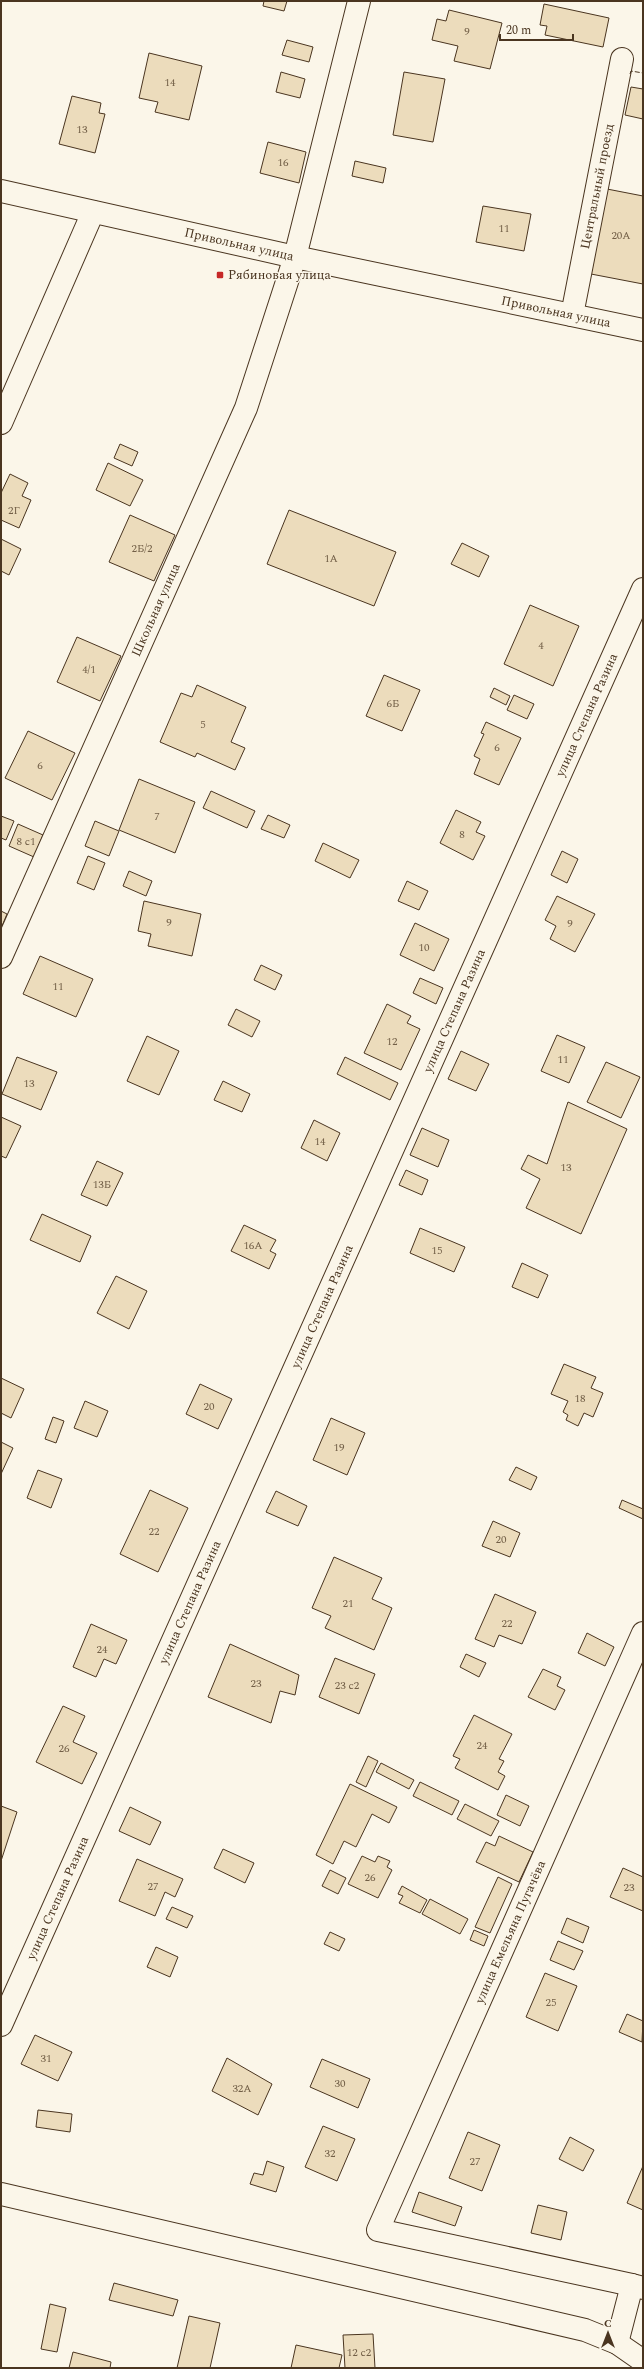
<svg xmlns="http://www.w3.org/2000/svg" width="644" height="2369" font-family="Spectral,serif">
<rect width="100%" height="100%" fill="#fbf6e9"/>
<g fill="#ecdcbc" stroke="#4a3520">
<polygon points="264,1 287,1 284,11 263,6"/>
<polygon points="544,4 609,18 603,47 545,35 547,26 540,25"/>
<polygon points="449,10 502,23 490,69 454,61 458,46 432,40 437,19 446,21"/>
<polygon points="287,40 313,47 309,62 282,55"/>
<polygon points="149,53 202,66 189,120 155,112 158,102 139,98"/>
<polygon points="281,72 305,79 300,98 276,92"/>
<polygon points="404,72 445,79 433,142 393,135"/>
<polygon points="631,87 643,89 643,119 625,115"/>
<polygon points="72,96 101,103 99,113 105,114 95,153 59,144"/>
<polygon points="268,142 306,152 299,183 260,173"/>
<polygon points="355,161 386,168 383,183 352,176"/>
<polygon points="607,189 643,196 643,284 591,274"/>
<polygon points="483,206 531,214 524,251 476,242"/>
<polygon points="120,444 138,452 132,466 114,458"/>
<polygon points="108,463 143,480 130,506 96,490"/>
<polygon points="10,474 28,483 22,496 31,500 19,528 1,520 1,493"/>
<polygon points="289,510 396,552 374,606 267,564"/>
<polygon points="130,515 175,535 154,581 109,562"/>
<polygon points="1,539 21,549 9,575 1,571"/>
<polygon points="462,543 489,556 479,577 451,564"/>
<polygon points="530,605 579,626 553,686 504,664"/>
<polygon points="77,637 121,656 100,701 57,682"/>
<polygon points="384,675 420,690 402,731 366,716"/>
<polygon points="197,685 246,707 231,742 245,748 235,770 197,753 195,757 160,742 181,693 192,697"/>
<polygon points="494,688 510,696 506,705 490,697"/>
<polygon points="514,695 534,704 527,719 507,710"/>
<polygon points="486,722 521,738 499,785 474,774 480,759 474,756 484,734 481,733"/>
<polygon points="28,731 75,753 52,800 5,778"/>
<polygon points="139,779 195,802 175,853 119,830"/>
<polygon points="211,791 255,811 247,828 203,808"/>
<polygon points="456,810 481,822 476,832 485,836 473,860 440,843"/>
<polygon points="268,815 290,825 284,838 261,829"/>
<polygon points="1,816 14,821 6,840 1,838"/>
<polygon points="95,821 119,831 109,856 85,846"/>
<polygon points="18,824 43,835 34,857 9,846"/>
<polygon points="323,843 359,860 350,878 315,861"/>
<polygon points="562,851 578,859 567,883 551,875"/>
<polygon points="88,856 105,863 94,890 77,883"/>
<polygon points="129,871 152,881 146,896 123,886"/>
<polygon points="407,881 428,891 419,910 398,901"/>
<polygon points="557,896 595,914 575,952 550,939 556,926 545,920"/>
<polygon points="144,901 201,914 192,956 148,946 151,934 138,931"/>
<polygon points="1,911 7,914 2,926 1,926"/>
<polygon points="415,923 449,939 434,971 400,955"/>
<polygon points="40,956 93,979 76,1017 23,994"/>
<polygon points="261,965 282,975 275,990 254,980"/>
<polygon points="420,978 443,988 436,1004 413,993"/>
<polygon points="387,1004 411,1016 407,1023 420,1029 401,1070 364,1053"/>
<polygon points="236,1009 260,1021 252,1037 228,1025"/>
<polygon points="557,1035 585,1047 569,1083 541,1071"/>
<polygon points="147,1036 179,1051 159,1095 127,1081"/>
<polygon points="461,1051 489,1064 476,1091 448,1079"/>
<polygon points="17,1057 57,1072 41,1110 2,1094"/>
<polygon points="345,1057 398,1083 390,1100 337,1074"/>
<polygon points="606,1062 640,1077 621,1118 587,1102"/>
<polygon points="223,1081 250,1094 242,1112 214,1100"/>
<polygon points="568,1102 627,1129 581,1234 526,1208 540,1179 521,1169 528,1155 547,1164"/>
<polygon points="1,1117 21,1126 6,1158 1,1156"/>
<polygon points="314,1120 340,1133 327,1161 301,1148"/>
<polygon points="422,1128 449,1140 438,1167 410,1155"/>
<polygon points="97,1161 123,1173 107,1206 81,1195"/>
<polygon points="406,1170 428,1180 422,1195 399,1185"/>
<polygon points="42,1214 91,1236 80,1262 30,1240"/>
<polygon points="244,1225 276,1240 270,1251 276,1254 269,1269 231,1251"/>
<polygon points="420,1228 465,1247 454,1272 410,1253"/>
<polygon points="522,1263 548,1275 538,1298 512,1287"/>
<polygon points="116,1276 147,1291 129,1329 97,1313"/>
<polygon points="564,1364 596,1377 591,1388 603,1393 593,1417 584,1413 578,1426 566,1420 568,1415 563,1412 568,1401 551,1394"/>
<polygon points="1,1378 24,1389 11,1418 1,1413"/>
<polygon points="200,1384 232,1399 218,1429 186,1414"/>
<polygon points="85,1401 108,1411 97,1437 74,1428"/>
<polygon points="53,1417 64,1421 56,1443 45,1439"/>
<polygon points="331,1418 365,1433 347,1475 313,1460"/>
<polygon points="1,1442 13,1448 1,1474"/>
<polygon points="516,1467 537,1477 531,1490 509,1480"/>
<polygon points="38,1470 62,1479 51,1508 27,1498"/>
<polygon points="150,1490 188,1508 158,1572 120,1554"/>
<polygon points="276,1491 307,1506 298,1526 266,1512"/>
<polygon points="622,1500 643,1509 643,1519 619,1508"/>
<polygon points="493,1521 520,1533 510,1557 482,1546"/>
<polygon points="334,1557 382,1578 372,1599 392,1608 374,1650 325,1628 331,1616 312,1608"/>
<polygon points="495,1594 536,1612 522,1644 499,1635 494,1647 475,1639"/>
<polygon points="91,1624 127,1640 116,1664 104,1659 96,1677 73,1667"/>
<polygon points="587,1633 614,1647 605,1666 578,1653"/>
<polygon points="230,1644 299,1675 295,1695 280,1691 271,1723 208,1697"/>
<polygon points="466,1654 486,1663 479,1677 460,1667"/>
<polygon points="335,1658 375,1674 359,1714 319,1697"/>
<polygon points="543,1669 561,1677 557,1686 565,1690 555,1710 528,1697"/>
<polygon points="63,1706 85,1716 73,1742 97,1753 82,1784 36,1762"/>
<polygon points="474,1715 512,1734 499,1759 504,1761 498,1772 505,1776 498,1790 455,1768 460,1759 453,1756"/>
<polygon points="368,1756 378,1761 366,1787 356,1782"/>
<polygon points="381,1763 414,1780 409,1789 376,1772"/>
<polygon points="420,1782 459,1801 452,1815 413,1796"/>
<polygon points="350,1784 397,1807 389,1823 372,1814 356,1847 344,1841 333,1864 316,1855"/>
<polygon points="506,1795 529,1806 520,1826 497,1815"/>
<polygon points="465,1804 499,1821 491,1836 457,1819"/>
<polygon points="1,1806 17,1812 1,1861"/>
<polygon points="130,1807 161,1822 150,1845 119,1831"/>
<polygon points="499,1836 533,1852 519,1882 476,1862 486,1842 495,1846"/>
<polygon points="223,1849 254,1863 245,1883 214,1868"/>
<polygon points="362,1856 375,1862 378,1856 390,1861 387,1867 392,1870 378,1898 348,1884"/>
<polygon points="137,1859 183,1879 175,1897 165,1892 155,1916 119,1901"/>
<polygon points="623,1868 643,1877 643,1911 610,1897"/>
<polygon points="330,1870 346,1878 338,1894 322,1886"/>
<polygon points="498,1877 512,1884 490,1933 475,1927"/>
<polygon points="402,1886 427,1900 420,1913 399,1903 403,1896 398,1894"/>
<polygon points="430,1899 468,1919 460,1934 422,1914"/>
<polygon points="172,1907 193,1916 187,1928 166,1919"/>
<polygon points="567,1918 589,1927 583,1943 561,1933"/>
<polygon points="474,1930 488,1936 484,1946 470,1940"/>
<polygon points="330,1932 345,1939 339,1951 324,1944"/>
<polygon points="558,1941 583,1951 574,1970 550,1960"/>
<polygon points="156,1947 178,1957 170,1977 147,1967"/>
<polygon points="545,1973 577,1986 558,2031 526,2017"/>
<polygon points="627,2014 643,2021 642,2042 619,2032"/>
<polygon points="35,2035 72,2052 58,2081 21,2064"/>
<polygon points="227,2058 272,2084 258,2115 212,2091"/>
<polygon points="322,2059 370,2079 358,2108 310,2087"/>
<polygon points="38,2110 72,2114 70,2132 36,2127"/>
<polygon points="323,2126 355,2139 337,2181 305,2167"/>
<polygon points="468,2132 500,2145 482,2191 449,2178"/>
<polygon points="570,2137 594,2150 583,2171 559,2159"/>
<polygon points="267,2161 284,2167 276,2192 250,2184 254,2173 263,2175"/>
<polygon points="643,2166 643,2210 627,2203"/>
<polygon points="419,2192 462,2207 455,2226 412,2212"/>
<polygon points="538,2205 567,2212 561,2240 531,2233"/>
<polygon points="114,2283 178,2300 173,2316 109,2300"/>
<polygon points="50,2304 66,2308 57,2352 41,2349"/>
<polygon points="189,2316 220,2323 210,2368 177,2368"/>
<polygon points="373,2334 375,2368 345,2368 343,2335"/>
<polygon points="296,2345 342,2355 339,2368 291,2368"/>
<polygon points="73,2352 111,2362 110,2368 69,2368"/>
</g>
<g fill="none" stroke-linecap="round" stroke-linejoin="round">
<defs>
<g id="minor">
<path id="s1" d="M1 191 295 257 643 330"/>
<path id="s2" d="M572 315 622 59"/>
<polyline points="1,423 93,212"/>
<path id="s3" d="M1 957 246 408 295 257 359 1"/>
<path id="s4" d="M1 2025 643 589"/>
<polyline points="1,2194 585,2330 617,2343 643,2361"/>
<path id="s5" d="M632 2285 378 2230 643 1633"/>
<polyline points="617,2343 632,2285 643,2288"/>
</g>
</defs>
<use href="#minor" stroke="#4a3520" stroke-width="24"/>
<use href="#minor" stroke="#fbf6e9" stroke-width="22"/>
<polyline stroke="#4a3520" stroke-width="1" stroke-dasharray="5 2" stroke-linecap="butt" points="630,74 631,71 643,73"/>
</g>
<rect fill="#c62828" stroke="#fbf6e9" stroke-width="1.5" x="216" y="271" width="8" height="8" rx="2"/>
<g text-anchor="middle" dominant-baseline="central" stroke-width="3" stroke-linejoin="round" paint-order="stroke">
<g font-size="11" fill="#725f47">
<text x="467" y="31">9</text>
<text x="170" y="82">14</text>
<text x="82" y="129">13</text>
<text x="283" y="162">16</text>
<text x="504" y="228">11</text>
<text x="621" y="235">20А</text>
<text x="14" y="510">2Г</text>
<text x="142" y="548">2Б/2</text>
<text x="331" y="558">1А</text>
<text x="541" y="645">4</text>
<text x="89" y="669">4/1</text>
<text x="393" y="703">6Б</text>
<text x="203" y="724">5</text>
<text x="497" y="747">6</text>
<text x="40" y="765">6</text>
<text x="157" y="816">7</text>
<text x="462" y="834">8</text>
<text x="26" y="841">8 с1</text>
<text x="169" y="922">9</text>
<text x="570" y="923">9</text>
<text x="424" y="947">10</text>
<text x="58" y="986">11</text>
<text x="392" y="1041">12</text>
<text x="563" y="1059">11</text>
<text x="29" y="1083">13</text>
<text x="320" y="1141">14</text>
<text x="566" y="1167">13</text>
<text x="102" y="1184">13Б</text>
<text x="253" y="1245">16А</text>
<text x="437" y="1250">15</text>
<text x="580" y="1398">18</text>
<text x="209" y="1406">20</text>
<text x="339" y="1447">19</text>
<text x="154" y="1531">22</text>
<text x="501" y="1539">20</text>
<text x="348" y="1603">21</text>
<text x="507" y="1623">22</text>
<text x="102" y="1649">24</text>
<text x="256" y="1683">23</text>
<text x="347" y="1685">23 с2</text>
<text x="482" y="1745">24</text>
<text x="64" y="1748">26</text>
<text x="370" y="1877">26</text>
<text x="153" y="1886">27</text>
<text x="629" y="1887">23</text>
<text x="551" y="2002">25</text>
<text x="46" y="2058">31</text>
<text x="340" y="2083">30</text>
<text x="242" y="2088">32А</text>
<text x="330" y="2153">32</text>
<text x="475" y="2161">27</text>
<text x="359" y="2352">12 с2</text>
</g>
<g font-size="13" fill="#4a3520" stroke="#fbf6e9">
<text stroke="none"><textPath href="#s2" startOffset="131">Центральный проезд</textPath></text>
<text stroke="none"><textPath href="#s1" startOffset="244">Привольная улица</textPath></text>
<text stroke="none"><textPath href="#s1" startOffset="568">Привольная улица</textPath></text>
<text stroke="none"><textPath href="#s3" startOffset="380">Школьная улица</textPath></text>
<text stroke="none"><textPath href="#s4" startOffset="1435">улица Степана Разина</textPath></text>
<text stroke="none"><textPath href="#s4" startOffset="1111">улица Степана Разина</textPath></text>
<text stroke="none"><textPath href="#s4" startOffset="787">улица Степана Разина</textPath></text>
<text stroke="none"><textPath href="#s4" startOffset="463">улица Степана Разина</textPath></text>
<text stroke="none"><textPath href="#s4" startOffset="139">улица Степана Разина</textPath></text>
<text stroke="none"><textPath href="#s5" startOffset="586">улица Емельяна Пугачёва</textPath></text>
</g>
<g font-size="13" fill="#4a3520" stroke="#fbf6e9" text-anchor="start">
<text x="228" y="275">Рябиновая улица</text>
</g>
</g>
<rect width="644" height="2369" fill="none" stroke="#4a3520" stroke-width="4"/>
<g transform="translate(608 2333)" stroke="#fbf6e9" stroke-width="3" paint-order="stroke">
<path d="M0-3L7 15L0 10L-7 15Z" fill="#4a3520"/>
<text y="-6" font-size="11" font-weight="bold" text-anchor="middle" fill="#4a3520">С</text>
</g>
<path d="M500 34v6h73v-6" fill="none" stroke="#4a3520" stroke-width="2"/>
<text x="506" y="34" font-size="12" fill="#4a3520" stroke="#fbf6e9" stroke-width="3" paint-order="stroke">20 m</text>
</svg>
